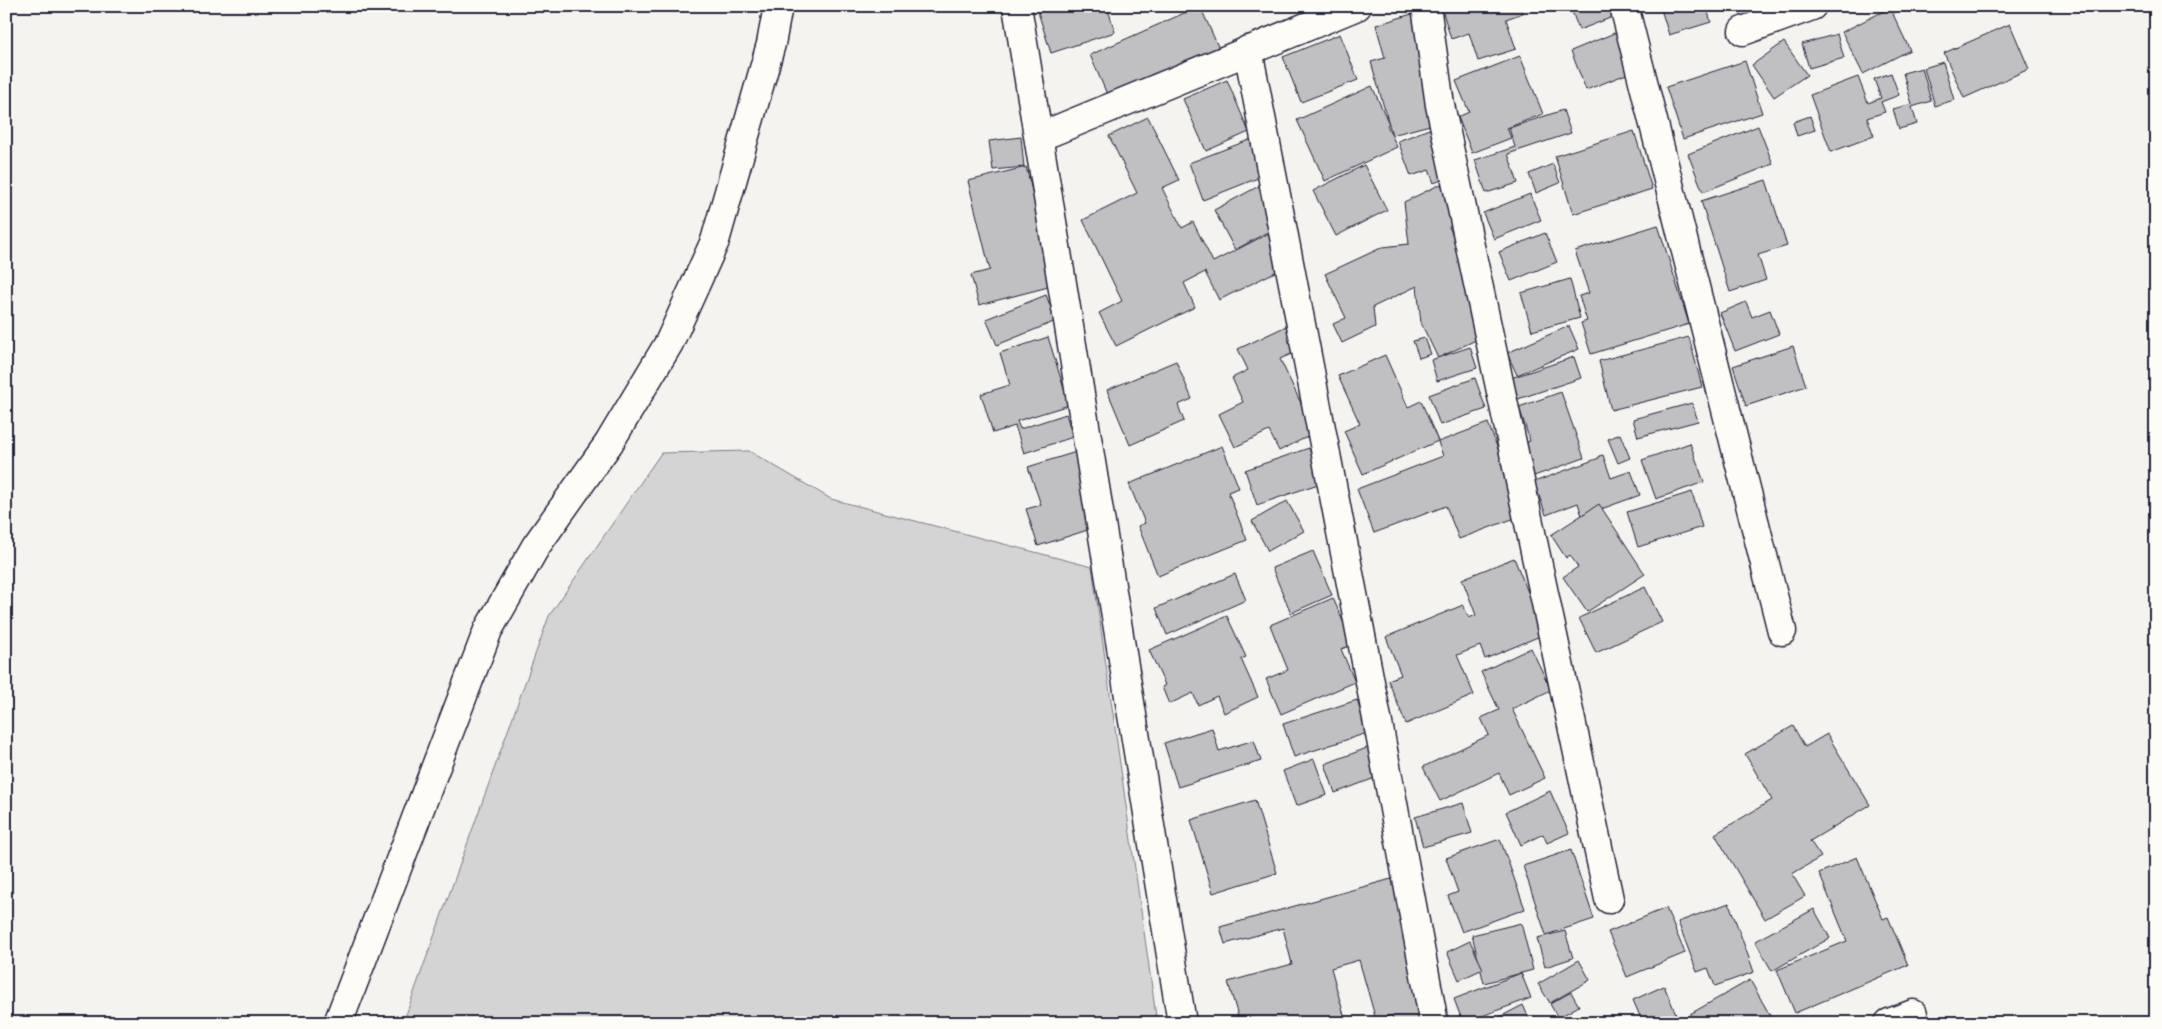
<svg xmlns="http://www.w3.org/2000/svg" width="2162" height="1029" font-family="'Gochi Hand',sans-serif">
<rect width="100%" height="100%" fill="#f4f3ef"/>
<filter id="ink" filterUnits="userSpaceOnUse"><feTurbulence type="fractalNoise" baseFrequency=".02" numOctaves="2"/><feDisplacementMap in="SourceGraphic" scale="10" xChannelSelector="R" yChannelSelector="G"/><feConvolveMatrix kernelMatrix="1 2 1 2 8 2 1 2 1" color-interpolation-filters="sRGB"/></filter>
<g filter="url(#ink)">
<polygon fill="#d5d4d5" stroke="#7c7b88" points="749,451 831,499 1092,567 1157,1023 403,1023 549,616 661,453"/>
<g fill="#c0bfc2" stroke="#22223b">
<polygon points="1036,6 1107,6 1115,32 1051,53"/>
<polygon points="1200,6 1224,60 1113,108 1090,55"/>
<polygon points="1441,6 1521,6 1523,13 1506,19 1516,49 1478,61 1469,33 1451,39"/>
<polygon points="1570,6 1630,6 1631,10 1579,30"/>
<polygon points="1660,6 1706,6 1711,22 1669,35"/>
<polygon points="1737,6 1828,6 1749,33"/>
<polygon points="1890,8 1910,50 1863,74 1842,32"/>
<polygon points="1415,13 1445,121 1392,135 1371,62 1385,58 1376,25"/>
<polygon points="1636,24 1652,64 1586,90 1571,51"/>
<polygon points="2010,24 2029,69 1964,98 1944,53"/>
<polygon points="1340,34 1358,80 1301,102 1283,57"/>
<polygon points="1837,34 1844,58 1809,68 1802,44"/>
<polygon points="1784,42 1807,75 1774,97 1752,65"/>
<polygon points="1520,56 1543,114 1507,128 1511,138 1472,153 1458,117 1469,112 1456,81"/>
<polygon points="1745,61 1762,113 1683,139 1666,87"/>
<polygon points="1943,62 1954,100 1935,106 1924,68"/>
<polygon points="1922,68 1931,101 1912,107 1917,124 1899,129 1893,109 1912,104 1903,73"/>
<polygon points="1891,73 1899,95 1881,102 1885,112 1867,118 1874,136 1831,152 1810,95 1858,77 1868,103 1881,98 1874,79"/>
<polygon points="1227,80 1249,132 1206,151 1183,99"/>
<polygon points="1372,86 1389,124 1387,125 1397,147 1325,181 1297,120"/>
<polygon points="1563,110 1571,133 1508,154 1518,183 1486,193 1475,160 1515,147 1509,128"/>
<polygon points="1810,116 1815,130 1797,136 1793,122"/>
<polygon points="1148,117 1179,180 1162,188 1182,228 1193,222 1213,262 1271,232 1287,266 1219,300 1205,272 1184,283 1195,307 1116,346 1099,313 1122,301 1083,220 1137,193 1109,136"/>
<polygon points="1437,126 1456,174 1434,183 1429,170 1411,176 1398,141"/>
<polygon points="1758,126 1773,164 1703,192 1688,154"/>
<polygon points="1634,131 1652,189 1573,214 1555,156"/>
<polygon points="1021,137 1024,167 993,170 989,141"/>
<polygon points="1254,138 1268,174 1203,200 1189,163"/>
<polygon points="1553,164 1560,183 1536,193 1529,174"/>
<polygon points="1364,165 1387,210 1336,236 1313,191"/>
<polygon points="1026,167 1056,285 979,305 971,275 990,270 968,181"/>
<polygon points="1766,180 1787,246 1758,255 1766,280 1730,292 1701,201"/>
<polygon points="1441,184 1459,223 1449,227 1469,270 1480,338 1438,358 1421,323 1417,286 1373,307 1375,327 1342,343 1333,324 1346,318 1325,274 1383,247 1409,244 1404,202"/>
<polygon points="1259,186 1280,225 1235,250 1214,210"/>
<polygon points="1530,194 1541,220 1494,239 1483,213"/>
<polygon points="1658,225 1689,324 1591,354 1581,323 1587,321 1579,296 1589,293 1575,251"/>
<polygon points="1545,233 1557,262 1511,281 1499,252"/>
<polygon points="1570,279 1580,318 1532,331 1521,293"/>
<polygon points="1046,295 1056,321 997,345 986,319"/>
<polygon points="1746,302 1752,317 1770,310 1779,334 1735,351 1720,313"/>
<polygon points="1297,321 1309,346 1280,359 1315,433 1279,451 1269,431 1235,447 1219,414 1243,402 1232,378 1248,370 1238,349"/>
<polygon points="1569,326 1579,349 1517,375 1507,353"/>
<polygon points="1048,337 1069,405 1017,421 1020,429 1066,414 1073,437 1024,453 1015,426 993,433 981,394 1010,385 1000,353"/>
<polygon points="1689,337 1702,387 1611,410 1599,361"/>
<polygon points="1425,338 1431,354 1419,358 1413,341"/>
<polygon points="1793,346 1806,386 1746,406 1733,366"/>
<polygon points="1470,347 1477,368 1437,381 1431,360"/>
<polygon points="1385,355 1408,407 1421,401 1438,441 1363,474 1344,431 1360,424 1338,376"/>
<polygon points="1574,357 1581,378 1515,400 1508,379"/>
<polygon points="1176,361 1192,399 1178,405 1184,421 1130,445 1107,390"/>
<polygon points="1475,378 1486,409 1440,425 1429,395"/>
<polygon points="1561,392 1584,458 1534,476 1522,444 1530,441 1519,407"/>
<polygon points="1692,403 1698,421 1638,437 1633,419"/>
<polygon points="1488,423 1523,515 1459,539 1446,506 1374,533 1357,489 1443,456 1438,442"/>
<polygon points="1620,434 1630,458 1618,463 1608,439"/>
<polygon points="1690,443 1704,482 1656,499 1642,460"/>
<polygon points="1222,446 1239,488 1228,492 1247,540 1158,576 1138,526 1145,523 1129,484"/>
<polygon points="1309,448 1321,483 1257,505 1245,470"/>
<polygon points="1076,452 1100,526 1038,546 1026,509 1041,505 1028,467"/>
<polygon points="1603,455 1611,478 1631,471 1640,495 1582,516 1578,503 1546,515 1534,482 1599,458 1599,456"/>
<polygon points="1692,492 1702,527 1638,547 1627,512"/>
<polygon points="1287,501 1304,531 1268,551 1252,521"/>
<polygon points="1599,504 1645,574 1587,612 1563,577 1578,567 1570,555 1566,558 1551,535"/>
<polygon points="1313,551 1332,595 1291,613 1272,568"/>
<polygon points="1514,558 1545,634 1485,659 1480,646 1457,655 1474,695 1406,724 1388,680 1401,675 1386,637 1463,605 1469,618 1476,615 1462,579"/>
<polygon points="1235,574 1246,600 1167,635 1156,608"/>
<polygon points="1645,587 1662,622 1596,653 1579,618"/>
<polygon points="1333,598 1353,645 1341,649 1355,682 1281,714 1266,679 1288,670 1270,625"/>
<polygon points="1227,616 1246,657 1241,659 1258,697 1224,713 1217,696 1198,705 1193,693 1169,704 1162,687 1165,685 1149,650"/>
<polygon points="1531,648 1551,690 1512,709 1545,778 1509,795 1499,773 1440,801 1423,767 1489,735 1481,718 1499,710 1481,672"/>
<polygon points="1357,700 1367,733 1294,757 1283,724"/>
<polygon points="1793,726 1805,747 1827,734 1870,805 1810,841 1821,857 1792,874 1805,896 1765,919 1715,834 1772,800 1745,754"/>
<polygon points="1212,728 1219,751 1254,740 1261,761 1178,787 1164,743"/>
<polygon points="1380,743 1391,772 1335,793 1325,764"/>
<polygon points="1314,759 1327,795 1296,806 1283,771"/>
<polygon points="1550,791 1569,833 1547,843 1543,834 1521,845 1506,812"/>
<polygon points="1255,800 1277,873 1213,893 1191,820"/>
<polygon points="1463,803 1472,833 1423,847 1415,817"/>
<polygon points="1500,839 1525,909 1462,932 1448,896 1458,892 1446,858"/>
<polygon points="1571,850 1594,919 1546,935 1523,866"/>
<polygon points="1857,857 1883,919 1888,917 1908,965 1795,1013 1777,970 1847,941 1819,873"/>
<polygon points="1409,874 1444,1003 1423,1009 1427,1023 1394,1023 1392,1015 1376,1020 1359,960 1331,968 1345,1019 1332,1023 1240,1023 1228,982 1292,964 1283,928 1225,944 1220,927"/>
<polygon points="1729,903 1754,972 1715,986 1708,968 1697,972 1678,922"/>
<polygon points="1666,908 1685,953 1627,977 1608,932"/>
<polygon points="1814,909 1830,938 1772,971 1755,941"/>
<polygon points="1521,923 1533,970 1484,983 1472,935"/>
<polygon points="1565,931 1573,958 1545,967 1537,938"/>
<polygon points="1470,941 1483,969 1459,980 1447,952"/>
<polygon points="1579,960 1590,980 1550,1003 1538,984"/>
<polygon points="1521,973 1531,998 1463,1023 1454,999"/>
<polygon points="1750,980 1772,1019 1766,1023 1695,1023 1690,1014"/>
<polygon points="1664,986 1680,1023 1643,1023 1633,1000"/>
<polygon points="1571,992 1579,1006 1558,1018 1550,1004"/>
<polygon points="1523,1005 1531,1023 1490,1023 1490,1022"/>
<polygon points="1596,1016 1599,1023 1580,1023"/>
</g>
<g fill="none" stroke-linecap="round" stroke-linejoin="round">
<defs>
<g id="minor">
<polyline points="1017,6 1182,1023"/>
<polyline points="1426,6 1440,105 1609,899"/>
<polyline points="1624,6 1782,631"/>
<polyline points="1743,31 1812,6"/>
<polyline points="1248,50 1380,734 1434,1023"/>
<polyline points="1039,137 1357,6"/>
<polyline points="1889,1023 1913,1014"/>
</g>
<polyline id="major" points="338,1023 488,630 536,546 609,443 669,343 715,241 771,44 778,6"/>
</defs>
<use href="#minor" stroke="#22223b" stroke-width="31"/>
<use href="#major" stroke="#22223b" stroke-width="31"/>
<use href="#minor" stroke="#fdfcf7" stroke-width="28"/>
<use href="#major" stroke="#fdfcf7" stroke-width="28"/>
</g>
</g>
<rect width="2162" height="1029" fill="none" stroke="#fdfcf7" stroke-width="25"/>
<rect x="12" y="12" width="2137" height="1004" fill="none" stroke="#22223b" stroke-width="2" filter="url(#ink)"/>
</svg>
